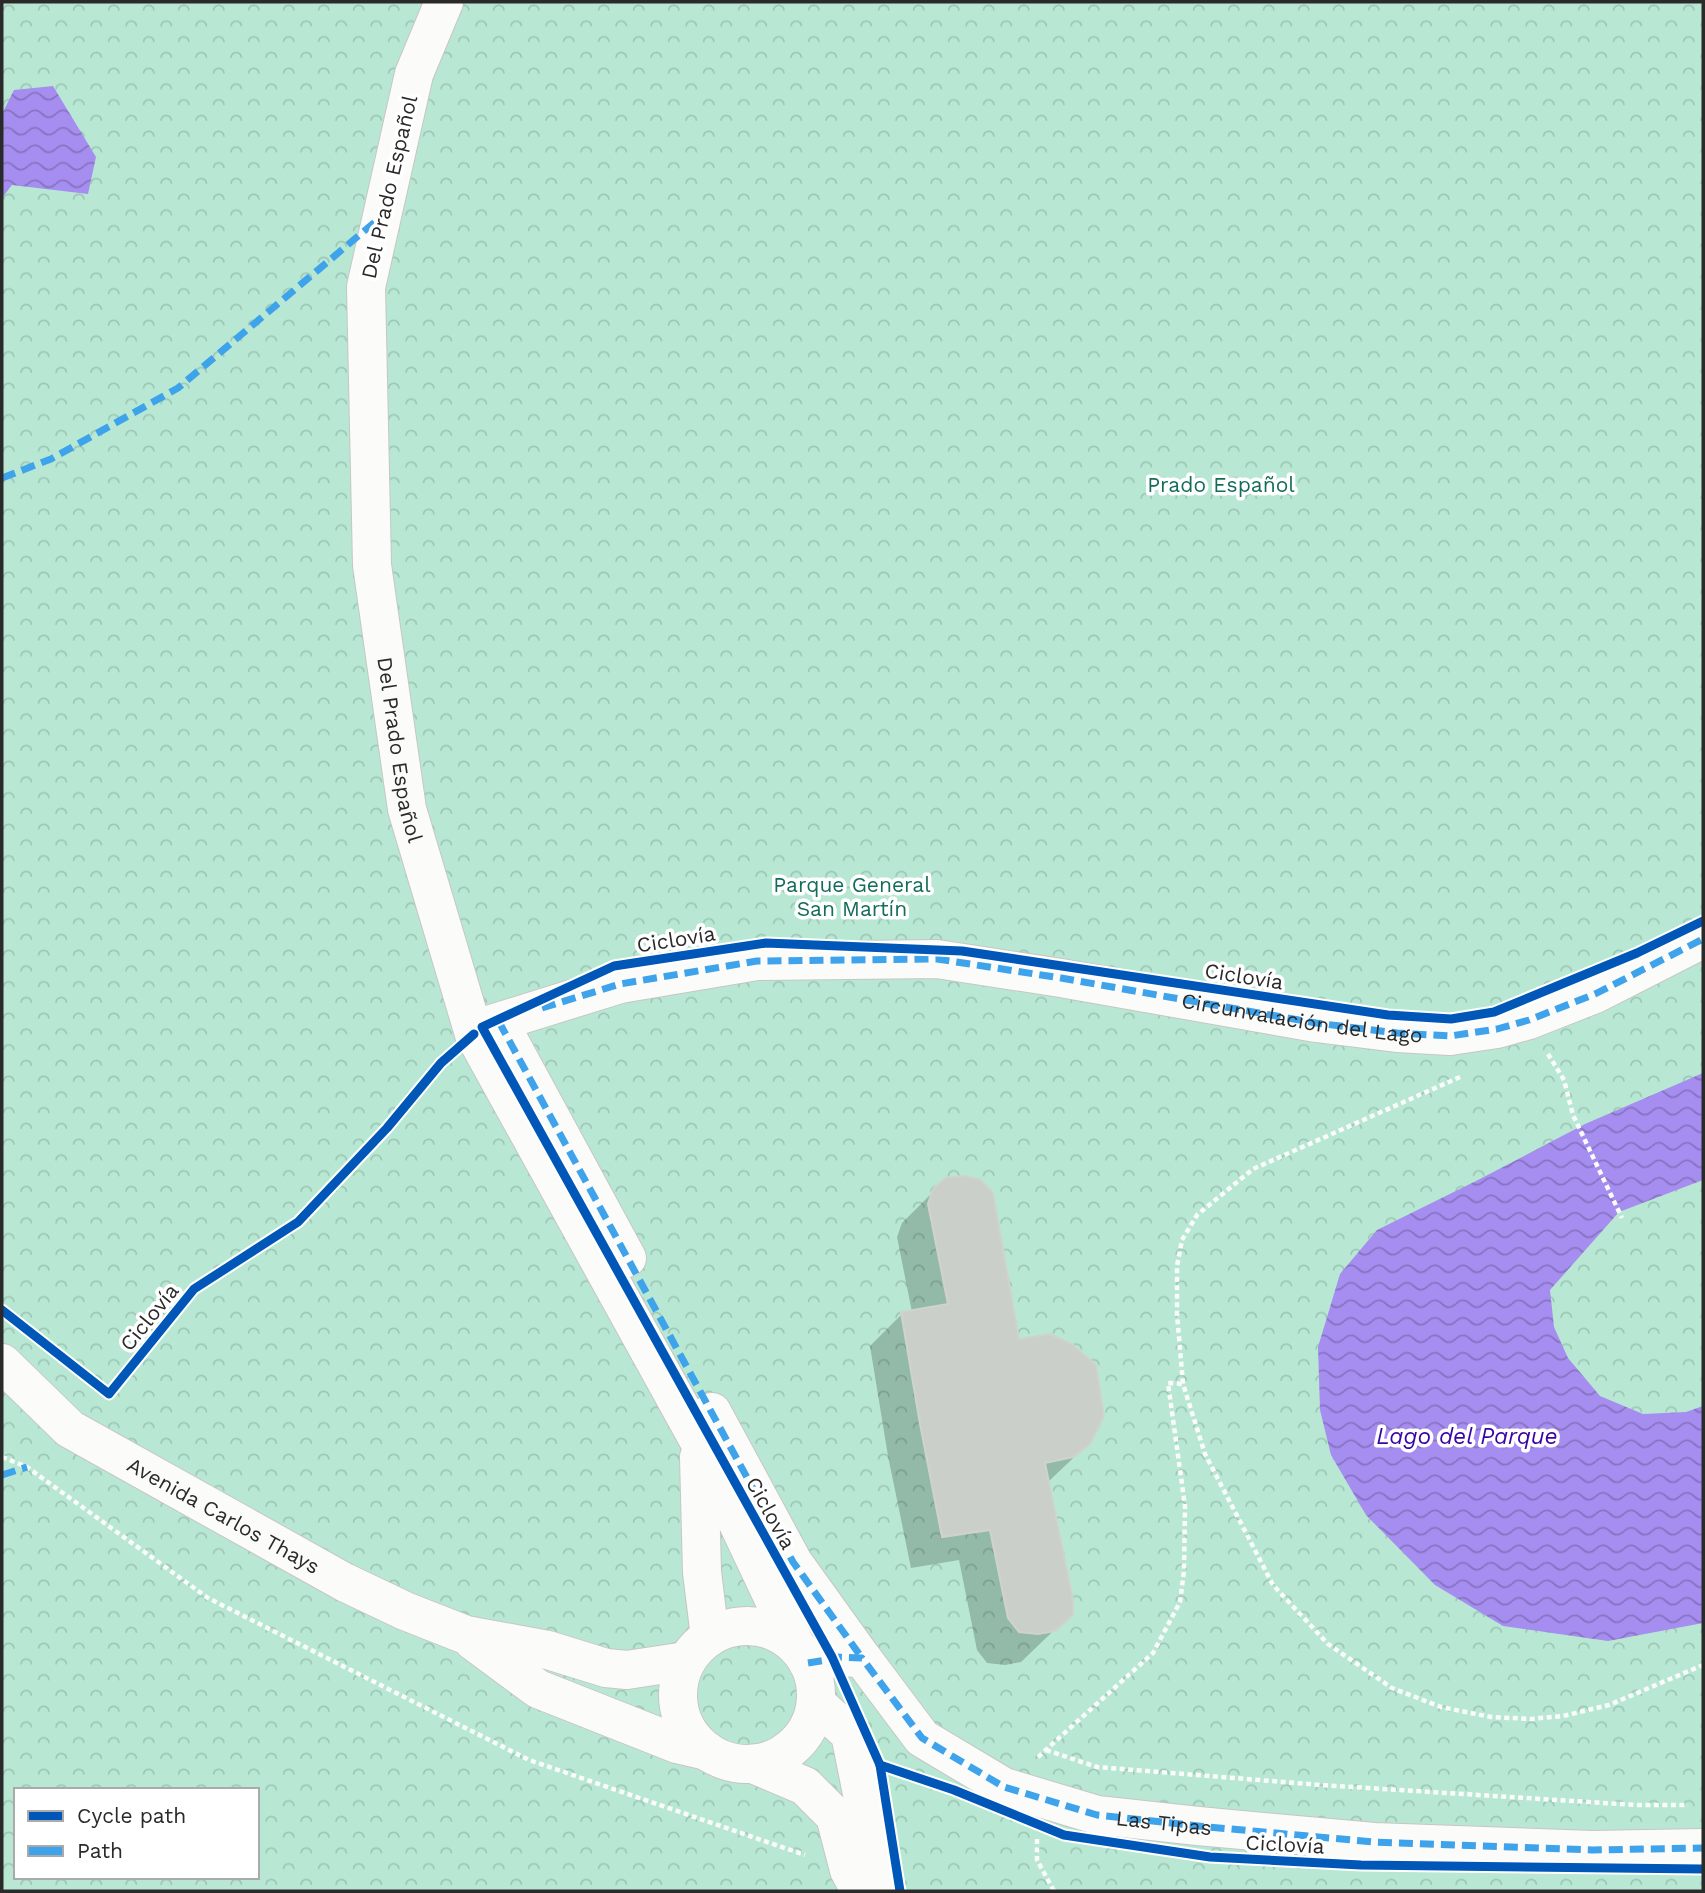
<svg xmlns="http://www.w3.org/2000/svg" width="1705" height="1893" font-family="'Work Sans',sans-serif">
<defs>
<pattern id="forest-crowns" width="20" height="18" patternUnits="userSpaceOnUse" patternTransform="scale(1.75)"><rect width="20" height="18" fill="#b8e8d3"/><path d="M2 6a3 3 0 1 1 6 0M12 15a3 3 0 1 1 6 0" fill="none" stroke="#9ec7b5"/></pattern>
<pattern id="water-waves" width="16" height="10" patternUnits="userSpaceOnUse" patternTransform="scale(1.75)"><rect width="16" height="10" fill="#a68df0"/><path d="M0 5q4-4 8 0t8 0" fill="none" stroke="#8773c3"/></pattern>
</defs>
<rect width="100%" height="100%" fill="#e4e9df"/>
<path fill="url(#forest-crowns)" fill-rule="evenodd" d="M2 2H1703V1891H2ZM16 1790H257V1877H16Z"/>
<g fill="url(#water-waves)">
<polygon points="53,86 96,157 88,194 12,185 2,198 2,114 14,90"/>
<polygon points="1703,1073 1703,1180 1619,1212 1550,1290 1554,1327 1568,1358 1600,1396 1643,1414 1686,1412 1703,1406 1703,1623 1608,1641 1503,1626 1435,1585 1366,1515 1331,1455 1320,1410 1318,1347 1340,1274 1377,1230 1478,1180 1585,1124"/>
</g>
<polygon fill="#0003" points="935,1190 1017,1341 1089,1443 1048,1482 1071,1614 1021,1662 1005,1665 987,1663 977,1650 959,1560 911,1568 888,1456 870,1346 902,1314 912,1312 897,1237 902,1223"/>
<polygon fill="#cbcfc9" stroke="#cfd4cb" stroke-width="2" points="966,1176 981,1180 993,1193 1019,1339 1050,1334 1072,1344 1096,1365 1104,1416 1090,1444 1073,1457 1045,1463 1073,1600 1073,1615 1055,1631 1038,1634 1019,1632 1008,1618 990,1530 942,1537 920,1424 901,1312 948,1304 928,1204 933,1189 945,1178"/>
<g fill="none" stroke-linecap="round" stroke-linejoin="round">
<defs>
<g id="street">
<path id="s1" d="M444 2 414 74 366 287 372 565 407 809 474 1034 699 1441 795 1644"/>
<polyline points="499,1022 627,1258"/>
<path id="s2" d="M474 1034 482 1027 620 984 757 961 937 959 1061 978 1316 1023 1397 1033 1450 1036 1497 1029 1529 1020 1595 994 1703 939"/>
<polyline points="712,1412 793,1562 862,1658"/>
<polyline points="699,1457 702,1572 710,1637"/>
<path id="s3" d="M808 1663 827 1660 832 1657 862 1658 922 1738 1004 1787 1097 1815 1198 1826 1374 1842 1592 1850 1703 1848"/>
</g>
<g id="secondary">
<path id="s4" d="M2 1363 70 1429 344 1582 405 1611 466 1635 548 1650 606 1668 627 1670 686 1661"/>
<circle cx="747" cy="1695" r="69"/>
<polyline points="473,1641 538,1689 677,1744 707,1751"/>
<polyline points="816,1703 850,1734 877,1868 876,1891"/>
<polyline points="753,1764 805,1786 835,1816 849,1870 860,1891"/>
</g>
</defs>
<use href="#street" stroke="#c7c6c5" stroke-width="40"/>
<use href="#secondary" stroke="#c7c6c5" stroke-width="40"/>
<g stroke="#fbfcfa" stroke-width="4.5" stroke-dasharray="5 3.5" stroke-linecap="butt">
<polyline points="1548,1054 1564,1080 1573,1115 1622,1218"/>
<polyline points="1460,1077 1253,1169 1197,1215 1182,1240 1177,1266 1177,1314 1183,1384 1205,1454 1273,1585 1328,1644 1392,1688 1441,1707 1491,1717 1531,1719 1563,1716 1609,1705 1703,1665"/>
<polyline points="2,1457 27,1467 208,1598 529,1760 805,1855"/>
<polyline points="1046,1750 1097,1767 1321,1785 1636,1805 1688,1805"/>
<polyline points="1038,1757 1153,1653 1180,1602 1184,1571 1185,1506 1168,1383 1183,1384"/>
<polyline points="1037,1839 1037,1860 1054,1891"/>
</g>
<use href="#street" stroke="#fbfcfa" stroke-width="38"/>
<use href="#secondary" stroke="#fbfcfa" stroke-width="38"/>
<g stroke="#3ea3eb" stroke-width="7" stroke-dasharray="14 7" stroke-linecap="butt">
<polyline points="2,478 51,459 178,388 382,216"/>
<polyline points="542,1008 620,984 757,961 937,959 1061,978 1316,1023 1397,1033 1450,1036 1497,1029 1529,1020 1595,994 1703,939"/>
<polyline points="499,1022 793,1562 862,1658"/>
<polyline points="2,1475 27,1467"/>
<polyline points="808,1663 827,1660 832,1657 862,1658 922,1738 1004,1787 1097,1815 1198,1826 1374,1842 1592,1850 1703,1848"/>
</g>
<defs>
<g id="cycleway">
<polyline points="2,1310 109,1394 194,1289 298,1222 387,1128 441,1063 474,1034"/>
<polyline points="880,1765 954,1790 1064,1835 1210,1857 1361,1865 1703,1869"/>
<polyline points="900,1891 880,1765 832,1657 482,1027 614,966 766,943 962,951 1388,1015 1451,1019 1494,1012 1637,953 1703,921"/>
</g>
</defs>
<use href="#cycleway" stroke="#fff" stroke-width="13"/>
<use href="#cycleway" stroke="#0057b8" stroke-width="9"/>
</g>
<g text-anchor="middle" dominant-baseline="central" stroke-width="7" stroke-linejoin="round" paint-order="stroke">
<g font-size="21" fill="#2a2a2a" stroke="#fff">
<text transform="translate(389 187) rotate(-77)">Del Prado Español</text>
<text stroke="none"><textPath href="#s1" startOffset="761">Del Prado Español</textPath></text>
<text transform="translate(676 939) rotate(-9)">Ciclovía</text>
<text transform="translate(1244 976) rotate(9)">Ciclovía</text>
<text stroke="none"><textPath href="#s2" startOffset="844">Circunvalación del Lago</textPath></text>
<text transform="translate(149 1317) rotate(-51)">Ciclovía</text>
<text transform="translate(771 1513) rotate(61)">Ciclovía</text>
<text stroke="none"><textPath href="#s4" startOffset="271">Avenida Carlos Thays</textPath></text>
<text stroke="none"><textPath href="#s3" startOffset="415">Las Tipas</textPath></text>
<text transform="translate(1285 1844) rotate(3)">Ciclovía</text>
</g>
<g font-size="21" fill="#156d59" stroke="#fff">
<text x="1221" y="484">Prado Español</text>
<text x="852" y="884">Parque General<tspan x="852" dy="24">San Martín</tspan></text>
</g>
<g font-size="23" font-style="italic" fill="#3904a5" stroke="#fff">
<text x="1467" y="1436">Lago del Parque</text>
</g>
</g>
<rect width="1705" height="1893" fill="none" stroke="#2a2a2a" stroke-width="7"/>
<rect x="14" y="1788" width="245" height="91" fill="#ffffff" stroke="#aaaaaa" stroke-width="2"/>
<rect x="28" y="1811" width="35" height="10" fill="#0057b8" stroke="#aaaaaa" stroke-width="2"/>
<text x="77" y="1823" font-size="21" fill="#2a2a2a">Cycle path</text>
<rect x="28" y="1846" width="35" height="10" fill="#3ea3eb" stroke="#aaaaaa" stroke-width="2"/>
<text x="77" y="1858" font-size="21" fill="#2a2a2a">Path</text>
</svg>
